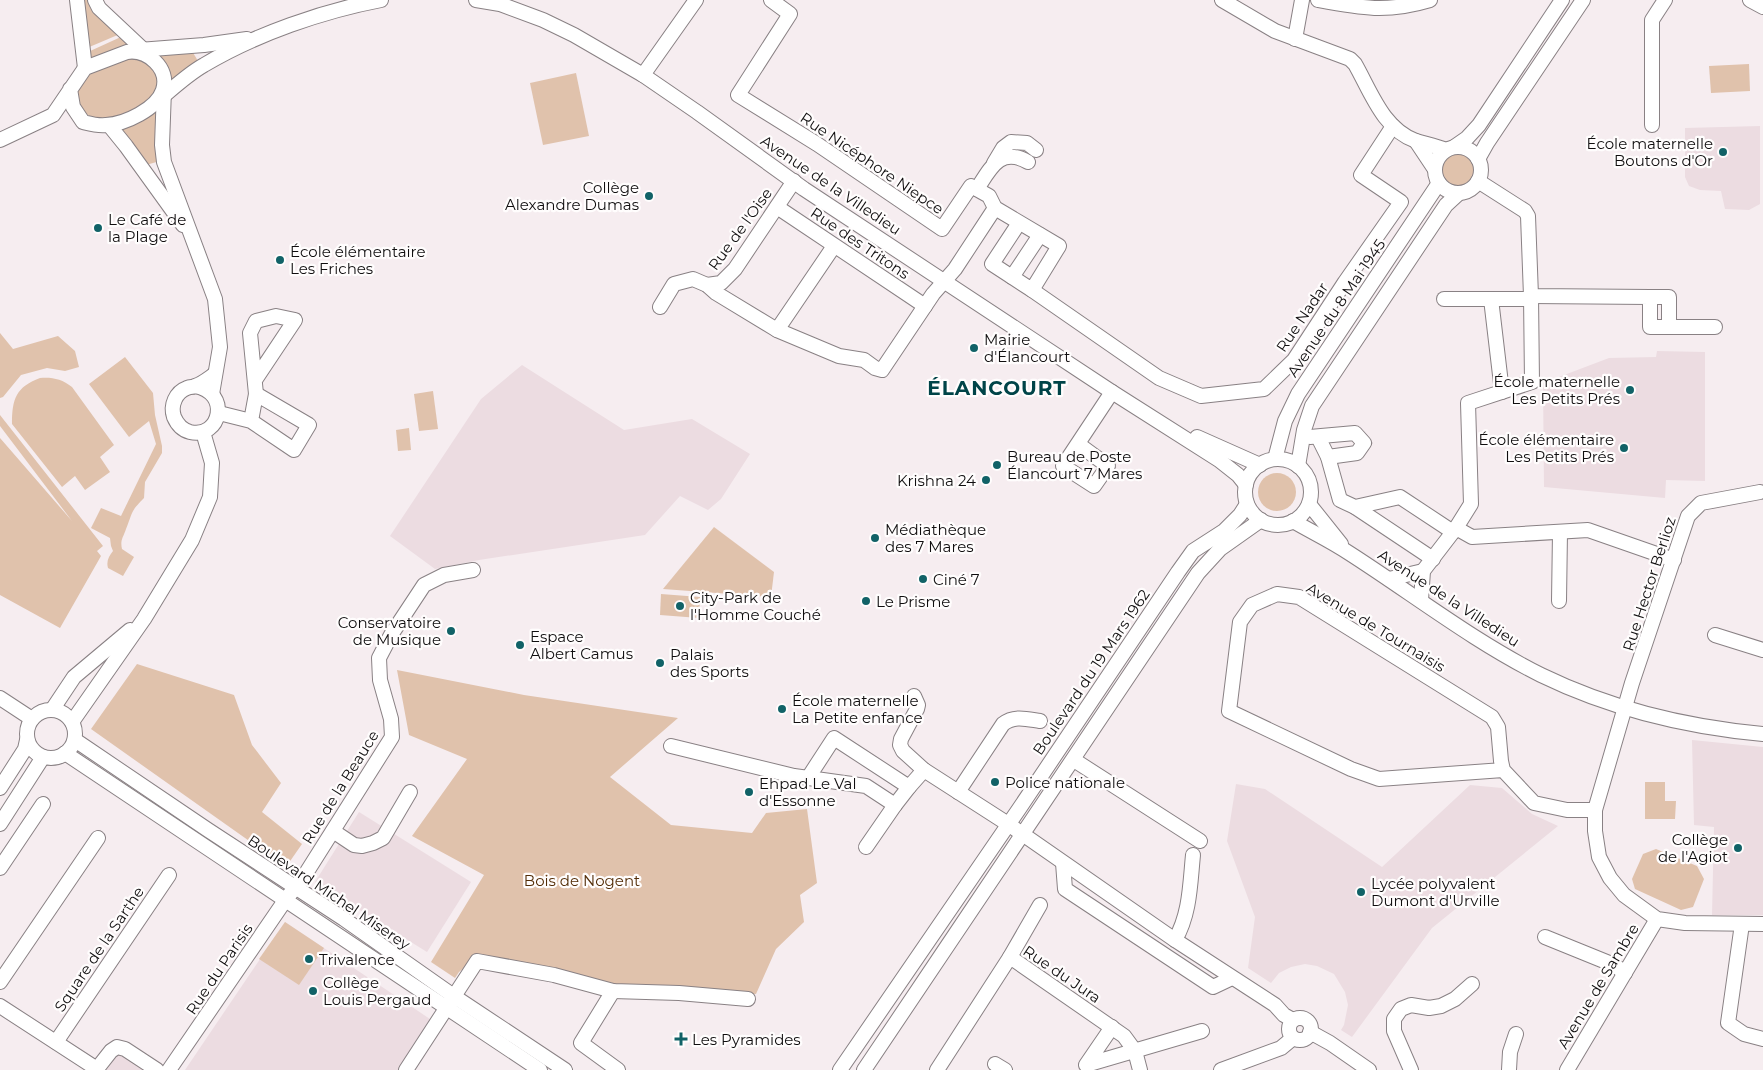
<svg xmlns="http://www.w3.org/2000/svg" width="1763" height="1070" font-family="Montserrat,sans-serif">
<rect width="100%" height="100%" fill="#f6edf0"/>
<g fill="#ecdce1">
<polygon points="1760,126 1760,204 1749,210 1725,209 1721,191 1700,190 1689,186 1685,177 1685,128"/>
<polygon points="1657,351 1705,352 1705,481 1666,480 1665,498 1544,487 1543,383 1609,358 1656,357"/>
<polygon points="522,365 624,430 692,419 750,454 721,499 708,510 680,496 645,535 479,560 435,569 390,536 481,399"/>
<polygon points="1692,740 1763,747 1763,915 1712,915 1714,827 1694,825"/>
<polygon points="1236,784 1265,789 1382,867 1470,785 1502,788 1532,814 1558,826 1432,928 1352,1037 1341,1030 1344,1025 1348,1005 1345,992 1334,974 1317,966 1305,964 1291,967 1279,973 1271,983 1248,968 1255,917 1227,841"/>
<polygon points="359,812 471,882 427,952 315,882"/>
<polygon points="285,922 436,1023 405,1070 185,1070"/>
<polygon points="117,1051 147,1070 104,1070"/>
</g>
<g fill="#e0c2ac">
<polygon points="81,0 91,0 120,34 87,48"/>
<polygon points="123,36 131,45 116,49 90,61 88,52"/>
<polygon points="192,51 198,61 169,85 155,54"/>
<path d="M124 57H146L160 80C158 85 157 94 153 98 151 101 146 103 144 105 123 118 84 132 78 97 77 89 79 81 85 76 92 69 114 62 124 57Z"/>
<polygon points="1749,64 1750,91 1711,93 1709,66"/>
<polygon points="576,73 589,136 543,145 530,83"/>
<polygon points="158,108 160,161 146,165 117,128"/>
<circle cx="1458" cy="170" r="17"/>
<polygon points="0,333 13,349 58,336 75,351 79,367 65,371 47,368 21,375 3,397 0,398"/>
<path d="M125 357 153 393 155 415 162 446V453L145 482 144 498C130 512 133 512 126 529 123 538 120 540 122 549L134 557 123 576 108 568C106 561 109 556 113 551L111 546 110 538 91 528 101 508 121 516 156 444 149 421 129 437 89 384Z"/>
<path d="M40 378C52 377 62 379 72 387L114 445 100 457 110 472 85 490 75 476 62 487 12 424C12 399 16 387 40 378Z"/>
<polygon points="433,391 438,429 419,431 414,394"/>
<polygon points="0,415 103,546 97,551 101,556 60,628 0,595 0,438 72,521 0,426"/>
<polygon points="409,428 411,450 398,451 396,430"/>
<circle cx="1277" cy="492" r="19"/>
<polygon points="714,527 774,572 771,597 663,589"/>
<polygon points="661,594 700,597 699,618 660,615"/>
<polygon points="137,664 234,695 252,745 281,783 262,812 302,844 286,867 91,729"/>
<polygon points="397,670 524,695 678,718 610,777 671,825 752,833 766,813 807,809 817,883 800,895 804,922 776,949 756,994 602,989 517,962 480,954 459,972 455,978 431,962 484,875 412,836 467,759 409,735"/>
<polygon points="1645,782 1665,782 1665,801 1676,801 1675,819 1645,819"/>
<polygon points="1656,849 1697,866 1704,879 1693,907 1681,910 1635,889 1632,879 1643,854"/>
<polygon points="285,922 324,948 299,985 259,959"/>
</g>
<g fill="none" stroke-linecap="round" stroke-linejoin="round">
<defs>
<g id="minor">
<polyline points="77,0 85,68"/>
<polyline points="95,0 99,8 147,53"/>
<polyline points="476,0 500,4 543,20 574,35 643,75 697,112 804,189 1112,392 1219,460 1238,475 1246,485"/>
<polyline points="771,0 790,14 738,95 817,144 942,229 971,186 989,196 995,208 1059,246 1032,290 1012,277"/>
<path d="M1222 0 1275 31 1350 59 1355 64C1371 92 1383 129 1416 141 1426 144 1436 146 1446 150"/>
<path d="M1318 0C1361 8 1387 13 1430 0"/>
<polyline points="1750,0 1763,7"/>
<polyline points="1295,39 1302,0"/>
<polyline points="139,50 204,45 247,39"/>
<polyline points="643,75 696,0"/>
<polyline points="164,90 162,145 164,162 215,299 220,347 212,394"/>
<path d="M159 100C173 88 188 74 204 65 256 34 323 11 381 0"/>
<polyline points="109,125 126,146 183,225"/>
<polyline points="1652,125 1652,20 1665,0"/>
<path d="M0 140 53 115 85 68 127 52C147 49 170 68 163 90 157 109 125 124 106 125 98 126 91 124 83 122L73 107 70 89"/>
<polyline points="1416,141 1434,168"/>
<circle cx="1458" cy="170" r="23"/>
<polyline points="1454,147 1467,138 1479,125 1562,0"/>
<polyline points="1478,159 1487,143 1583,0"/>
<polyline points="994,163 1003,148 1011,142 1027,143 1036,150"/>
<polyline points="1478,181 1525,211 1528,216 1531,296 1650,297 1650,327 1715,327"/>
<path d="M977 189C990 169 1000 146 1028 162"/>
<polyline points="777,207 925,306"/>
<polyline points="1019,223 992,264 1012,277 1040,235"/>
<polyline points="707,285 721,283 735,269 794,181"/>
<polyline points="1032,290 1159,378 1201,396 1264,389 1294,360 1345,282 1401,202 1361,175 1393,126"/>
<polyline points="1650,297 1669,297 1669,327"/>
<polyline points="1444,299 1531,299"/>
<polyline points="1491,299 1502,392"/>
<polyline points="660,307 674,284 693,279 707,285 716,293 777,330 839,356 864,360 875,368 882,370 933,294 955,269 995,208"/>
<polyline points="777,330 834,246"/>
<polyline points="255,380 295,320 276,316 256,321 250,333 256,394"/>
<path d="M195 386C231 392 221 439 190 432 182 430 177 424 174 417 170 405 176 392 187 388 191 386 191 388 195 386 202 384 209 378 215 374"/>
<polyline points="219,413 251,421 294,450 309,425 256,394 251,421"/>
<polyline points="1197,437 1260,465"/>
<polyline points="1310,437 1355,433 1364,443 1357,453 1328,457"/>
<polyline points="1318,437 1328,457 1340,500 1355,507 1400,497 1453,532"/>
<polyline points="1078,444 1108,466 1094,486 1063,466 1112,392"/>
<polyline points="1275,459 1285,421 1298,394 1439,183"/>
<circle cx="1278" cy="492" r="33"/>
<polyline points="1298,466 1304,430 1312,406 1446,205 1459,193"/>
<polyline points="1760,492 1701,503 1688,516 1632,683 1595,810 1595,831 1599,857 1610,878 1624,895 1657,919 1685,923 1763,924"/>
<polyline points="1309,504 1341,544"/>
<polyline points="1355,507 1433,559"/>
<path d="M1293 521C1312 532 1331 541 1349 553 1413 594 1473 641 1541 675 1611 709 1686 727 1763 734"/>
<polyline points="1456,528 1472,537 1588,530 1674,560"/>
<polyline points="1389,579 1423,571"/>
<polyline points="1421,600 1423,571 1456,528 1471,504 1468,403 1532,382 1531,296"/>
<polyline points="1559,601 1560,532"/>
<polyline points="1715,635 1763,650"/>
<polyline points="914,696 918,705 917,709 901,739 900,745 903,751 924,770 1008,824 1175,940 1275,1005 1284,1015 1293,1020"/>
<polyline points="0,698 32,719"/>
<polyline points="52,710 74,677 130,630"/>
<circle cx="51" cy="734" r="24"/>
<polyline points="72,722 144,619 192,540 210,497 212,463 203,432"/>
<polyline points="75,740 208,830 344,919 455,997 565,1070"/>
<polyline points="671,746 794,776 866,786 895,805 909,787"/>
<polyline points="65,753 540,1070"/>
<polyline points="1074,760 1200,841"/>
<polyline points="1503,770 1379,779 1351,769 1229,711 1240,622 1252,605 1277,594 1299,597 1492,717 1498,727 1501,761 1503,770 1534,803 1567,810 1595,810"/>
<polyline points="808,778 834,738 909,787 924,770"/>
<polyline points="0,788 25,749 27,740"/>
<path d="M958 792 1003 724C1014 715 1027 719 1040 721"/>
<polyline points="0,824 43,757"/>
<polyline points="333,831 354,845 362,846 373,843 383,838 410,792"/>
<polyline points="866,847 895,805"/>
<polyline points="1063,863 1065,889 1213,987 1232,978"/>
<polyline points="0,868 43,804"/>
<polyline points="1742,924 1728,1023 1744,1034 1763,1039"/>
<polyline points="1545,937 1614,965 1625,973"/>
<path d="M1175 940C1190 914 1190 885 1193 855"/>
<polyline points="1010,957 1040,905"/>
<polyline points="0,982 98,838"/>
<polyline points="613,991 581,1043 618,1070"/>
<polyline points="0,1006 97,1069"/>
<circle cx="1300" cy="1029" r="11"/>
<polyline points="1112,1027 1086,1065 1202,1031"/>
<polyline points="1310,1032 1330,1043 1369,1070"/>
<polyline points="56,1042 169,875"/>
<polyline points="995,1064 1005,1070"/>
<polyline points="96,1070 111,1051 117,1047 125,1049 157,1070"/>
<polyline points="169,1070 286,899 303,878 392,737 391,719 380,680 379,658 391,635 424,585 444,575 473,570"/>
<polyline points="406,1070 477,961 554,975 613,991 679,993 748,999"/>
<polyline points="840,1070 1019,809 1178,572 1193,551 1224,531 1240,515 1247,504"/>
<path d="M864 1070C975 904 1088 739 1198 573L1220 549 1261 520"/>
<polyline points="937,1070 1010,957 1124,1036 1135,1051 1140,1070"/>
<polyline points="1221,1070 1281,1048 1293,1038"/>
<polyline points="1411,1070 1394,1031 1394,1019 1401,1009 1411,1005 1429,1008 1441,1006 1455,999 1472,984"/>
<polyline points="1509,1070 1510,1052 1516,1034"/>
<polyline points="1567,1070 1657,919"/>
</g>
</defs>
<use href="#minor" stroke="#898184" stroke-width="16"/>
<use href="#minor" stroke="#fff" stroke-width="14"/>
</g>
<g fill="#116267" stroke="#fffdfd" stroke-width="2">
<circle cx="1723" cy="152" r="5"/>
<circle cx="649" cy="196" r="5"/>
<circle cx="98" cy="228" r="5"/>
<circle cx="280" cy="260" r="5"/>
<circle cx="974" cy="348" r="5"/>
<circle cx="1630" cy="390" r="5"/>
<circle cx="1624" cy="448" r="5"/>
<circle cx="997" cy="465" r="5"/>
<circle cx="986" cy="480" r="5"/>
<circle cx="875" cy="538" r="5"/>
<circle cx="923" cy="579" r="5"/>
<circle cx="866" cy="601" r="5"/>
<circle cx="680" cy="606" r="5"/>
<circle cx="451" cy="631" r="5"/>
<circle cx="520" cy="645" r="5"/>
<circle cx="660" cy="663" r="5"/>
<circle cx="782" cy="709" r="5"/>
<circle cx="995" cy="782" r="5"/>
<circle cx="749" cy="792" r="5"/>
<circle cx="1738" cy="848" r="5"/>
<circle cx="1361" cy="892" r="5"/>
<circle cx="309" cy="959" r="5"/>
<circle cx="313" cy="991" r="5"/>
<path d="M678.5 1031.5h5v5h5v5h-5v5h-5v-5h-5v-5h5z"/>
</g>
<g text-anchor="middle" dominant-baseline="central" stroke-width="4.5" stroke-linejoin="round" paint-order="stroke">
<g font-size="15" fill="#100e0f" stroke="#fffdfd" text-anchor="start">
<text x="1713" y="143" text-anchor="end">École maternelle<tspan x="1713" dy="17">Boutons d'Or</tspan></text>
<text x="639" y="187" text-anchor="end">Collège<tspan x="639" dy="17">Alexandre Dumas</tspan></text>
<text x="108" y="219">Le Café de<tspan x="108" dy="17">la Plage</tspan></text>
<text x="290" y="251">École élémentaire<tspan x="290" dy="17">Les Friches</tspan></text>
<text x="984" y="339">Mairie<tspan x="984" dy="17">d'Élancourt</tspan></text>
<text x="1620" y="381" text-anchor="end">École maternelle<tspan x="1620" dy="17">Les Petits Prés</tspan></text>
<text x="1614" y="439" text-anchor="end">École élémentaire<tspan x="1614" dy="17">Les Petits Prés</tspan></text>
<text x="1007" y="456">Bureau de Poste<tspan x="1007" dy="17">Élancourt 7 Mares</tspan></text>
<text x="976" y="480" text-anchor="end">Krishna 24</text>
<text x="885" y="529">Médiathèque<tspan x="885" dy="17">des 7 Mares</tspan></text>
<text x="933" y="579">Ciné 7</text>
<text x="690" y="597">City-Park de<tspan x="690" dy="17">l'Homme Couché</tspan></text>
<text x="876" y="601">Le Prisme</text>
<text x="441" y="622" text-anchor="end">Conservatoire<tspan x="441" dy="17">de Musique</tspan></text>
<text x="530" y="636">Espace<tspan x="530" dy="17">Albert Camus</tspan></text>
<text x="670" y="654">Palais<tspan x="670" dy="17">des Sports</tspan></text>
<text x="792" y="700">École maternelle<tspan x="792" dy="17">La Petite enfance</tspan></text>
<text x="1005" y="782">Police nationale</text>
<text x="759" y="783">Ehpad Le Val<tspan x="759" dy="17">d'Essonne</tspan></text>
<text x="1728" y="839" text-anchor="end">Collège<tspan x="1728" dy="17">de l'Agiot</tspan></text>
<text x="1371" y="883">Lycée polyvalent<tspan x="1371" dy="17">Dumont d'Urville</tspan></text>
<text x="319" y="959">Trivalence</text>
<text x="323" y="982">Collège<tspan x="323" dy="17">Louis Pergaud</tspan></text>
<text x="692" y="1039">Les Pyramides</text>
</g>
<g font-size="15" fill="#100e0f" stroke="#fffdfd">
<text transform="translate(872 163) rotate(34)">Rue Nicéphore Niepce</text>
<text transform="translate(831 185) rotate(34)">Avenue de la Villedieu</text>
<text transform="translate(740 229) rotate(-54)">Rue de l'Oise</text>
<text transform="translate(860 243) rotate(34)">Rue des Tritons</text>
<text transform="translate(1336 308) rotate(-56)">Avenue du 8 Mai 1945</text>
<text transform="translate(1302 317) rotate(-56)">Rue Nadar</text>
<text transform="translate(1649 584) rotate(-72)">Rue Hector Berlioz</text>
<text transform="translate(1449 598) rotate(33)">Avenue de la Villedieu</text>
<text transform="translate(1376 627) rotate(31)">Avenue de Tournaisis</text>
<text transform="translate(1091 672) rotate(-56)">Boulevard du 19 Mars 1962</text>
<text transform="translate(340 787) rotate(-58)">Rue de la Beauce</text>
<text transform="translate(329 892) rotate(34)">Boulevard Michel Miserey</text>
<text transform="translate(99 949) rotate(-56)">Square de la Sarthe</text>
<text transform="translate(219 969) rotate(-56)">Rue du Parisis</text>
<text transform="translate(1062 974) rotate(34)">Rue du Jura</text>
<text transform="translate(1598 986) rotate(-59)">Avenue de Sambre</text>
</g>
<g font-size="15" fill="#532d07" stroke="#fffdfd">
<text x="582" y="880">Bois de Nogent</text>
</g>
<g font-size="20" font-weight="bold" letter-spacing="1" fill="#004448" stroke="#fffdfd">
<text x="997" y="388">ÉLANCOURT</text>
</g>
</g>
</svg>
